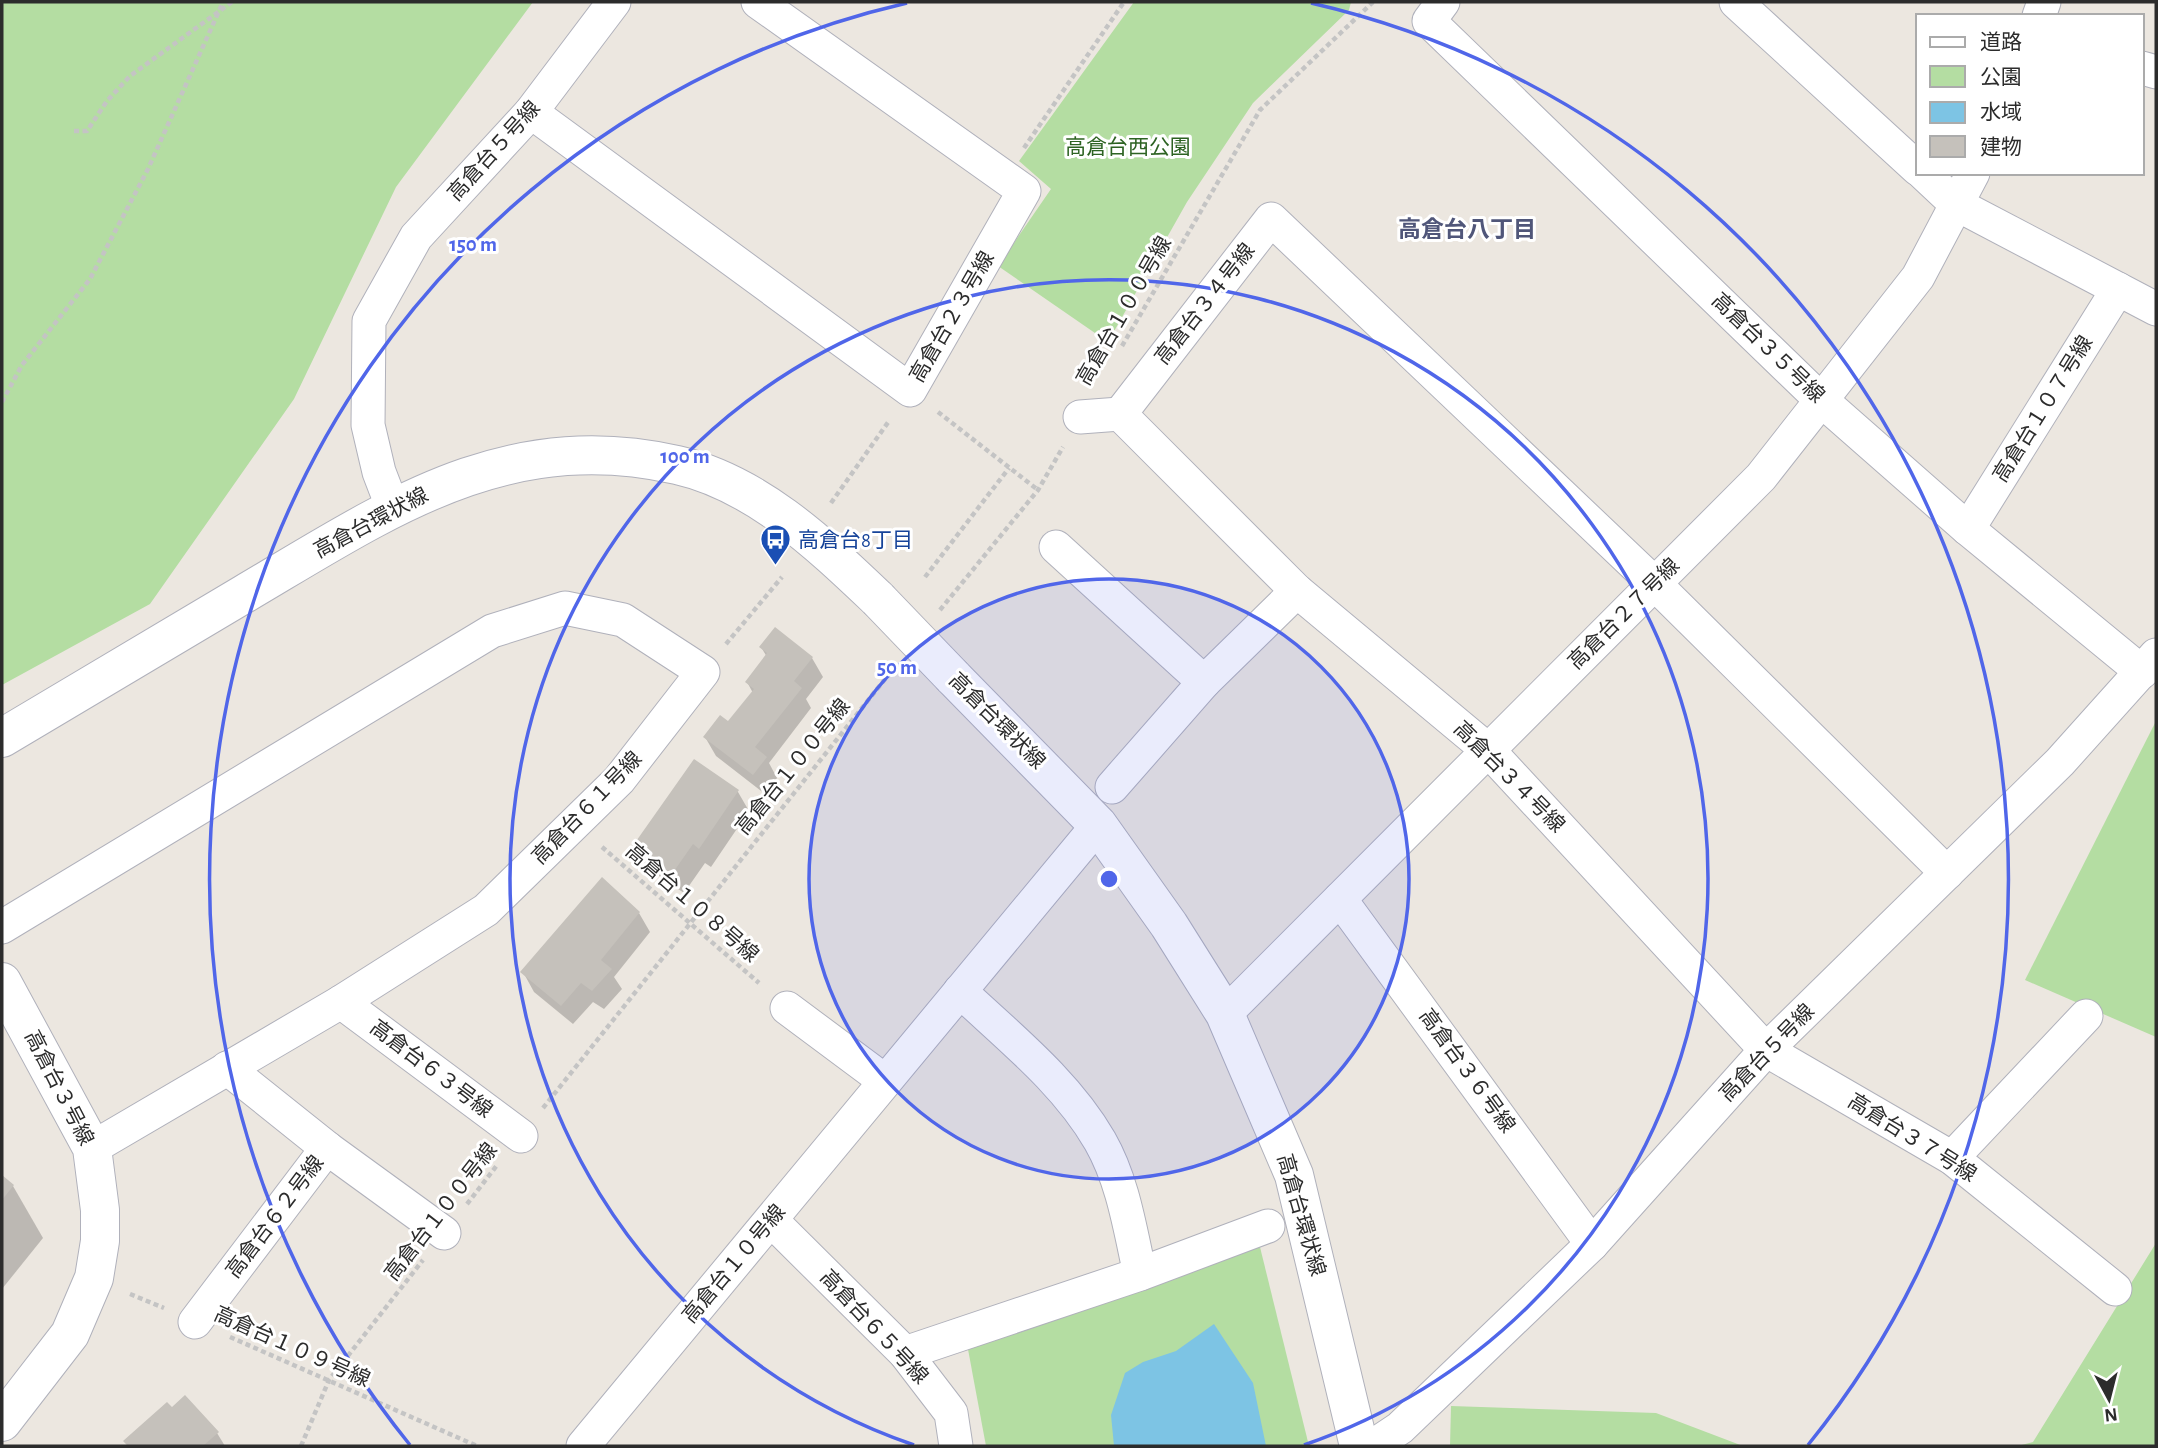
<svg xmlns="http://www.w3.org/2000/svg" width="2158" height="1448" font-family="'Alegreya Sans','Noto Sans JP',sans-serif">
<rect width="100%" height="100%" fill="#ece7e0"/>
<g fill="#b4dda2">
<polygon points="2,2 533,2 396,187 294,399 150,604 2,685"/>
<polygon points="1134,2 1351,2 1349,10 1253,103 1187,202 1108,342 998,266 1051,189 1019,161"/>
<polygon points="2156,721 2156,1037 2025,980"/>
<polygon points="1259,1243 1309,1446 986,1446 967,1344"/>
<polygon points="2156,1243 2156,1446 2018,1446 2033,1442"/>
<polygon points="1451,1406 1656,1413 1743,1446 1450,1446"/>
</g>
<polygon fill="#7dc4e4" points="1214,1324 1253,1383 1266,1446 1114,1446 1111,1415 1125,1373 1143,1362 1176,1351"/>
<g fill="#0003">
<polygon points="761,647 812,658 823,677 806,699 811,708 769,763 777,778 765,794 716,756 705,737 728,724 753,693 747,682 767,657"/>
<polygon points="694,762 738,792 749,811 711,867 705,863 684,893 646,867 634,847"/>
<polygon points="639,913 650,932 614,977 622,989 604,1009 593,1002 573,1024 534,992 523,972"/>
<polygon points="2,1177 13,1186 43,1238 2,1289"/>
<polygon points="172,1410 217,1433 225,1446 128,1446 125,1442"/>
</g>
<g fill="#c5c1bb">
<polygon points="775,627 813,657 794,681 802,688 755,747 767,757 753,775 703,737 720,715 728,721 754,689 745,682 767,653 759,647"/>
<polygon points="694,759 739,790 699,849 693,844 672,874 632,847"/>
<polygon points="602,877 640,912 601,960 612,969 592,991 581,983 561,1006 520,972"/>
<polygon points="2,1175 14,1185 2,1200"/>
<polygon points="185,1395 219,1432 203,1446 128,1446 123,1441 167,1402 172,1407"/>
</g>
<g fill="none" stroke-linecap="round" stroke-linejoin="round">
<defs>
<g id="minor">
<polyline points="1443,2 1429,21 1820,399 1968,529 2142,672"/>
<polyline points="1736,2 1918,169"/>
<polyline points="2039,16 2044,2"/>
<polyline points="2142,68 2156,72"/>
<polyline points="531,112 910,390 1024,191 758,2"/>
<polyline points="1923,173 1956,204 2156,309"/>
<polyline points="1080,417 1120,414"/>
<polyline points="392,506 379,472 368,425 369,321 416,237 531,112 614,2"/>
<polyline points="1968,529 2118,289"/>
<polyline points="1056,547 1204,682"/>
<polyline points="1112,787 1204,682 1297,591"/>
<polyline points="1947,873 1655,584 1271,219 1120,414 1297,591 1489,751 1766,1050 1952,1158 2115,1289"/>
<polyline points="1340,899 1592,1244"/>
<polyline points="2,927 492,631 565,608 623,620 703,672 619,780 486,910 341,1002 92,1148"/>
<path d="M960 991C1009 1037 1066 1082 1100 1141 1123 1181 1130 1229 1140 1274"/>
<polyline points="341,1002 521,1136"/>
<polyline points="787,1008 885,1081"/>
<polyline points="1225,1014 1761,477 1918,277 1973,173"/>
<polyline points="327,1148 444,1233"/>
<polyline points="1952,1158 2086,1016"/>
<polyline points="771,1220 905,1353 951,1413 956,1446"/>
<polyline points="195,1322 327,1148 227,1068"/>
<polyline points="905,1353 1140,1274 1268,1226"/>
<polyline points="583,1446 1098,825"/>
<polyline points="1373,1446 1400,1428 1592,1244 1766,1050 2060,762 2156,655"/>
</g>
<g id="tertiary">
<polyline points="953,677 1098,825 1169,925 1225,1014 1294,1175 1359,1446"/>
<path d="M2 738C82 690 163 642 244 594 385 511 504 426 677 465 757 483 821 545 878 599"/>
<polyline points="2,982 92,1148 100,1210 100,1241 94,1278 70,1334 2,1422"/>
</g>
</defs>
<use href="#minor" stroke="#b0b1bb" stroke-width="35"/>
<use href="#tertiary" stroke="#b0b1bb" stroke-width="40"/>
<g stroke="#c4c4c4" stroke-width="4.5" stroke-dasharray="5 3.5" stroke-linecap="butt">
<polyline points="74,131 87,131 107,101 130,76 232,2"/>
<polyline points="1024,148 1124,2"/>
<polyline points="1122,346 1260,110 1373,2"/>
<polyline points="2,402 22,365 90,279 148,169 223,2"/>
<polyline points="938,412 1038,490"/>
<polyline points="831,503 889,421"/>
<polyline points="925,577 1009,468"/>
<polyline points="940,610 1038,490 1063,447"/>
<polyline points="726,644 782,577"/>
<polyline points="602,847 759,983"/>
<polyline points="543,1108 893,669"/>
<polyline points="467,1204 498,1164"/>
<polyline points="130,1294 164,1308"/>
<polyline points="230,1337 477,1446"/>
<polyline points="301,1446 329,1380 423,1260"/>
</g>
<use href="#minor" stroke="#fff" stroke-width="33"/>
<use href="#tertiary" stroke="#fff" stroke-width="38"/>
<defs>
<polyline id="tertiary-bridge" points="878,599 953,677"/>
</defs>
<use href="#tertiary-bridge" stroke="#b0b1bb" stroke-width="40" stroke-linecap="butt"/>
<use href="#tertiary-bridge" stroke="#fff" stroke-width="38"/>
</g>
<circle cx="1109" cy="879" r="300" fill="#5066e9" fill-opacity=".12"/>
<g fill="none" stroke="#5066e9" stroke-width="3.5">
<circle cx="1109" cy="879" r="300"/>
<path d="M914 1445A599 599 0 1 1 1304 1445"/>
<path d="M410 1445A899 899 0 0 1 907 3M1311 3A899 899 0 0 1 1808 1445"/>
</g>
<defs>
<symbol id="bus-pin" viewBox="-11 -11 22 30"><path d="M0 17L-7.5 6A9.5 9.5 0 1 1 7.5 6Z" fill="#1a4fb4" stroke="#fff"/><path d="M-5-6H5V4H4V6H2V4H-2V6H-4V4H-5ZM-3.5-4V0h7V-4ZM-3.5 1.2v1.5H-2V1.2ZM2 1.2v1.5H3.5V1.2Z" fill="#fff"/></symbol>
</defs>
<g fill-rule="evenodd">
<use href="#bus-pin" x="758" y="522" width="35" height="47"/>
</g>
<g text-anchor="middle" dominant-baseline="central" stroke-width="6" stroke-linejoin="round" paint-order="stroke">
<g font-size="21" fill="#2d6322" stroke="#fff">
<text x="1128" y="147">高倉台西公園</text>
</g>
<g font-size="21" fill="#2c2c2c" stroke="#fff">
<text transform="translate(494 151) rotate(-48)">高倉台５号線</text>
<text transform="translate(1205 304) rotate(-52)">高倉台３４号線</text>
<text transform="translate(1124 311) rotate(-60)">高倉台１００号線</text>
<text transform="translate(952 317) rotate(-60)">高倉台２３号線</text>
<text transform="translate(1768 348) rotate(44)">高倉台３５号線</text>
<text transform="translate(2043 409) rotate(-58)">高倉台１０７号線</text>
<text transform="translate(371 523) rotate(-28)">高倉台環状線</text>
<text transform="translate(1624 614) rotate(-45)">高倉台２７号線</text>
<text transform="translate(997 721) rotate(45)">高倉台環状線</text>
<text transform="translate(793 767) rotate(-51)">高倉台１００号線</text>
<text transform="translate(1509 777) rotate(45)">高倉台３４号線</text>
<text transform="translate(587 808) rotate(-46)">高倉台６１号線</text>
<text transform="translate(692 903) rotate(41)">高倉台１０８号線</text>
<text transform="translate(1767 1053) rotate(-46)">高倉台５号線</text>
<text transform="translate(431 1069) rotate(37)">高倉台６３号線</text>
<text transform="translate(1467 1071) rotate(54)">高倉台３６号線</text>
<text transform="translate(59 1088) rotate(63)">高倉台３号線</text>
<text transform="translate(1912 1138) rotate(32)">高倉台３７号線</text>
<text transform="translate(441 1212) rotate(-52)">高倉台１００号線</text>
<text transform="translate(1301 1215) rotate(74)">高倉台環状線</text>
<text transform="translate(275 1217) rotate(-53)">高倉台６２号線</text>
<text transform="translate(734 1264) rotate(-50)">高倉台１０号線</text>
<text transform="translate(874 1327) rotate(47)">高倉台６５号線</text>
<text transform="translate(292 1347) rotate(24)">高倉台１０９号線</text>
</g>
<g font-size="21" fill="#164399" stroke="#fff" text-anchor="start">
<text x="798" y="540">高倉台8丁目</text>
</g>
<g font-size="23" font-weight="bold" fill="#505679" stroke="#fff">
<text x="1467" y="230">高倉台八丁目</text>
</g>
</g>
<circle cx="1109" cy="879" r="10" fill="#5066e9" stroke="#fff" stroke-width="3.5"/>
<g font-size="21" text-anchor="middle" font-weight="bold" fill="#5066e9" stroke="#fff" stroke-width="6" stroke-linejoin="round" paint-order="stroke">
<text x="473" y="251">150 m</text>
<text x="685" y="463">100 m</text>
<text x="897" y="674">50 m</text>
</g>
<rect width="2158" height="1448" fill="none" stroke="#2c2c2c" stroke-width="7"/>
<rect x="1916" y="14" width="228" height="161" fill="#ffffff" stroke="#ababab" stroke-width="2"/>
<rect x="1930" y="37" width="35" height="10" fill="#ffffff" stroke="#ababab" stroke-width="2"/>
<text x="1980" y="49" font-size="21" fill="#2c2c2c">道路</text>
<rect x="1930" y="66" width="35" height="21" fill="#b4dda2" stroke="#ababab" stroke-width="2"/>
<text x="1980" y="84" font-size="21" fill="#2c2c2c">公園</text>
<rect x="1930" y="102" width="35" height="21" fill="#7dc4e4" stroke="#ababab" stroke-width="2"/>
<text x="1980" y="119" font-size="21" fill="#2c2c2c">水域</text>
<rect x="1930" y="136" width="35" height="21" fill="#c5c1bb" stroke="#ababab" stroke-width="2"/>
<text x="1980" y="154" font-size="21" fill="#2c2c2c">建物</text>
<g transform="translate(2109 1399) rotate(173)" stroke="#ffffff" stroke-width="5" paint-order="stroke">
<path d="M0-5L12 26L0 18L-12 26Z" fill="#2c2c2c"/>
<text y="-10" font-size="19" font-weight="bold" text-anchor="middle" fill="#2c2c2c">N</text>
</g>
</svg>
